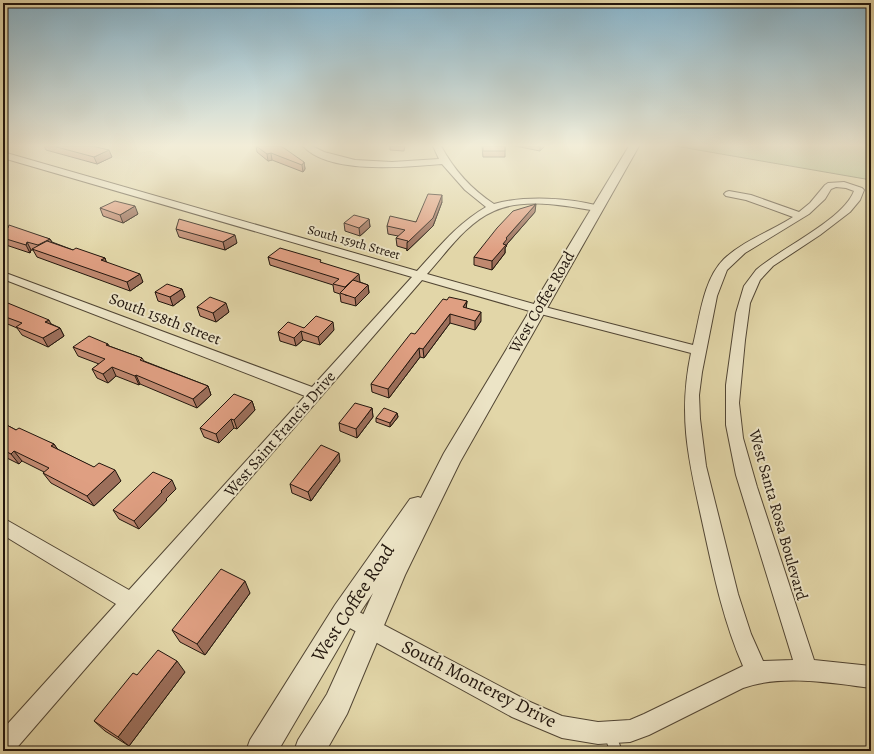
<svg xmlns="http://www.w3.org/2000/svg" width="874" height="754" font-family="Alegreya,serif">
<rect width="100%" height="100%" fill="#e2d6a8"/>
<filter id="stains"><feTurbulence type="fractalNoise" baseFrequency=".005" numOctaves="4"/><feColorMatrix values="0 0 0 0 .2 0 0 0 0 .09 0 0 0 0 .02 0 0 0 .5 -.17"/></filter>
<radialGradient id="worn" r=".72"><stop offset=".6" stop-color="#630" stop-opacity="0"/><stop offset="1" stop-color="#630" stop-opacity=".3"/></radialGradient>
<polygon fill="#aebf8b" stroke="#686a4c" points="675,146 871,146 871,180"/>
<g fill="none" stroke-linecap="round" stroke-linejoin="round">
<defs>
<polygon id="service" points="610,728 614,730 622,751 610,751 604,734 606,730"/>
<path id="minor" d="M303 146H312L324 152 355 160 392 162 439 159 433 146H441C454 170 471 189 494 204 526 195 569 198 600 206L602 208 597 211C565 206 525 197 494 211 466 223 447 252 427 274L541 306 693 345C700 317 703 280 724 259 743 241 771 231 793 217L746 200 726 196 724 194 726 192 729 191 751 195 799 212 810 203 825 185 828 183 844 182 862 188 864 190 860 200 850 212 820 235 773 266 760 280 750 303 745 340 739 403 743 438 757 487 814 660 871 666V688C831 683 782 674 743 688L649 735 630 742 598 744 562 738 512 717 337 621 334 614 337 607 344 604 528 701 562 716 598 722 630 720 644 714 743 666C724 623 714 576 704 530 690 465 677 420 691 353L533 312 422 280 14 751H3V729L116 604 3 535V518L129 590 305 396 3 279V272L312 387 412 277 3 158V152L417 271C438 248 458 223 486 207L465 190 442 164C407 167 329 175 303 146ZM836 187 846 188 854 191C843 220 781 248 756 270L744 286 736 313 726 385V425L736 475 793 660 763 661 751 634 738 594 706 466 700 419 699 395 702 372 717 296 727 270 745 253 809 214 825 199 831 189Z"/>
<polygon id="tertiary" points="629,146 639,146 460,462 405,575 347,714 326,751 294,751 298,740 327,694 373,593 353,623 278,751 246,751 250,740 335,605 410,499 418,497 421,498 444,453"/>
</defs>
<use href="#service" stroke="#524634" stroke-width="2"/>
<use href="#minor" stroke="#524634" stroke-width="2"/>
<use href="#tertiary" stroke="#524634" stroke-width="2"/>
<use href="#service" fill="#ece4c6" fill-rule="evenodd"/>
<use href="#minor" fill="#ece4c6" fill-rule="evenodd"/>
<use href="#tertiary" fill="#ece4c6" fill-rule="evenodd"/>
</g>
<g fill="#c08970" stroke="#22160d">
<polygon points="44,146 92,146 112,157 97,164 46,150"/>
<polygon points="256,146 304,162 305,169 303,172 272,160 268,161 257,152"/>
<polygon points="390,146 405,146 404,151 390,150"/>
<polygon points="482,146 505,146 505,157 483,157"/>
<polygon points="515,146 545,146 540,151"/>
<polygon points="442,202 433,226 407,251 407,249 397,246 396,238 398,236 388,234 387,226 416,222"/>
<polygon points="100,208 138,214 123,223 103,216"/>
<polygon points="535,212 507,244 506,247 505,248 505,253 492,270 474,265 474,257"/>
<polygon points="369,219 370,227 360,236 345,231 344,223"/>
<polygon points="3,226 50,239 52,242 73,250 105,258 106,262 143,282 130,291 37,257 33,250 31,250 30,253 3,244"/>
<polygon points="176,229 237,243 225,250 179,237"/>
<polygon points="268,257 322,263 360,282 368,285 369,293 356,306 341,302 340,294 334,292 333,285 270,265"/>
<polygon points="182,289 185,297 173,306 158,301 155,292"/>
<polygon points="447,300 467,301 466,308 481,321 475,330 450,323 424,358 420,357 389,398 372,392 371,384 415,334"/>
<polygon points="3,301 60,328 64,336 48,347 22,335 17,328 3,322"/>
<polygon points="197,307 229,312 216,322 200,316"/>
<polygon points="304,328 334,330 320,345 303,340 296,346 280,341 278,332"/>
<polygon points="108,344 109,346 142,358 144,361 208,386 211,395 197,408 140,384 139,385 116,376 108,383 97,378 92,369 99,364 78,356 73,347"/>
<polygon points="252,401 255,410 237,429 234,428 219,443 204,437 200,428"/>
<polygon points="372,408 373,417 357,438 340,431 339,423"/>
<polygon points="397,413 398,417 390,427 376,422 376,418"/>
<polygon points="3,423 16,430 54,444 57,449 121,481 94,506 51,483 43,473 44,472 22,461 19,464 3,456"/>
<polygon points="340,461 311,501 292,493 290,484"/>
<polygon points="176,489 166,499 167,500 139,529 119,519 113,510"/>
<polygon points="250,593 205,655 180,642 172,630"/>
<polygon points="185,672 129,746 105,731 94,721 137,675"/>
</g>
<g fill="#9c6f5b" stroke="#22160d">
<polygon points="540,146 545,146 540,151"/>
<polygon points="109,150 112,157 97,164 94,157"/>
<polygon points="271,153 272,160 268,161 267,154"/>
<polygon points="304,162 305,169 303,172 302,165"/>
<polygon points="442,195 442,202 433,226 407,251 407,243"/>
<polygon points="536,204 535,212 507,244 506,247 505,248 505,253 492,270 492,261 503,244 506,238"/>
<polygon points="135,206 138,214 123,223 120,215"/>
<polygon points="369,219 370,227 360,236 359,228"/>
<polygon points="235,235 237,243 225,250 223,242"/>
<polygon points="50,239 54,246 41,252 38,245"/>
<polygon points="27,242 31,250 30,253 26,245"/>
<polygon points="105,258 108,267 101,260"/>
<polygon points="140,274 143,282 130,291 127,282"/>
<polygon points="359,274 360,282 346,296 345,287"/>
<polygon points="368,285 369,293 356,306 355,298"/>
<polygon points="182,289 185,297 173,306 170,297"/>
<polygon points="467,301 466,310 463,307"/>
<polygon points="226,303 229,312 216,322 213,313"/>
<polygon points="481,312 481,321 475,330 475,321"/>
<polygon points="450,314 450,323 424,358 423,349"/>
<polygon points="49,320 53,328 45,322"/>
<polygon points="333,322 334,330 320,345 318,337"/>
<polygon points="60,328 64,336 48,347 43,338"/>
<polygon points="301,331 303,340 296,346 294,338"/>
<polygon points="419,348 420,357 389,398 388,389"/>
<polygon points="112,367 116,376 108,383 103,374"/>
<polygon points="136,375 140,384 139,385 135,376"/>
<polygon points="208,386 211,395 197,408 193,399"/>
<polygon points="252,401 255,410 237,429 234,420"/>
<polygon points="372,408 373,417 357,438 356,429"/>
<polygon points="397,413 398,417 390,427 390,423"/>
<polygon points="231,419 234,428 219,443 216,434"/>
<polygon points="54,444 61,454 51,446"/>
<polygon points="14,451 22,461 19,464 11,454"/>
<polygon points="339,453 340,461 311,501 308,492"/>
<polygon points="115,470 121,481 94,506 87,496"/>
<polygon points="172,480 176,489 166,499 167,500 139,529 134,521 161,491"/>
<polygon points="245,581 250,593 205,655 197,644"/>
<polygon points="177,661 185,672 129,746 118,737"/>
</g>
<g fill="#df9f82" stroke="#22160d">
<polygon points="53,146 92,146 109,150 94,157"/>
<polygon points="256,146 281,146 304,162 302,165 271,153 267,154"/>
<rect x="483" y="146" width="22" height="5"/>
<polygon points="428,194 442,195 433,218 407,243 408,241 396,238 405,230 387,226 390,216 416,222"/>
<polygon points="115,201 135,206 120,215 100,208"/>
<polygon points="536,204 506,238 507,239 503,244 506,245 492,261 474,257 497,228 513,211"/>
<polygon points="354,215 369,219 359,228 344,223"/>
<polygon points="179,219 235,235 223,242 176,229"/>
<polygon points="9,225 50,239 38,245 27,242 26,245 3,238 3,226 8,228"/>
<polygon points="47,241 73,250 76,248 105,258 101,260 140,274 127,282 32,249"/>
<polygon points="280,248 321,260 320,262 359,274 345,287 333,284 339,279 268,257"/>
<polygon points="353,280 368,285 355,298 340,293"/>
<polygon points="167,284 182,289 170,297 155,292"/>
<polygon points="210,297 226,303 213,313 197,307"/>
<polygon points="449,297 467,301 463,307 481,312 475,321 450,314 423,349 419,348 388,389 371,384 411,333 415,334 443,299 447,300"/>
<polygon points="3,301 49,320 45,322 60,328 43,338 16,327 22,323 3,316"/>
<polygon points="316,316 333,322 318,337 301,331 294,338 278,332 288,322 304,328"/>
<polygon points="89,336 108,344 106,345 142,358 140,360 208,386 193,399 136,375 135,376 112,367 103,374 92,369 105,359 73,347"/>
<polygon points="234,394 252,401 234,420 231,419 216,434 200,428"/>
<polygon points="355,403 372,408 356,429 339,423"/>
<polygon points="384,408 397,413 390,423 376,418"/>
<polygon points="3,423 16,430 19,428 54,444 51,446 94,467 99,463 115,470 87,496 43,473 49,468 14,451 11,454 3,450"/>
<polygon points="321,445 339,453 308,492 290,484"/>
<polygon points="153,472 172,480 161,491 162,492 134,521 113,510"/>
<polygon points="221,569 245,581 197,644 172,630"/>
<polygon points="158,650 177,661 118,737 94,721 133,673 137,675"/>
</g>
<linearGradient id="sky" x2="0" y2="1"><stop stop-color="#87b6cf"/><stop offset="0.58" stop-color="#f2edd8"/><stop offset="1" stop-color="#f2edd8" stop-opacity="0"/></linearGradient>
<rect width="874" height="251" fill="url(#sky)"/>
<g text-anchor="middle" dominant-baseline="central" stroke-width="4" stroke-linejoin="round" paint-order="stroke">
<g font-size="13" fill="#22160d" stroke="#ece4c6">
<text transform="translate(354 242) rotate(16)">South 159th Street</text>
</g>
<g font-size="16" fill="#22160d" stroke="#ece4c6">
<text transform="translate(542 302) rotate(-60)">West Coffee Road</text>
<text transform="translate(165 319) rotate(21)">South 158th Street</text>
<text transform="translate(280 434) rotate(-49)">West Saint Francis Drive</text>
<text transform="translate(778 515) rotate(74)">West Santa Rosa Boulevard</text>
</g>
<g font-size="19" fill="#22160d" stroke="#ece4c6">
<text transform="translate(353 603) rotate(-57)">West Coffee Road</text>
<text transform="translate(479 684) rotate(27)">South Monterey Drive</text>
</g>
</g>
<rect width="874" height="754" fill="none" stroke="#e2d6a8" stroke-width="16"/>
<rect x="4" y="4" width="866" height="746" fill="none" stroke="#22160d" stroke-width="2"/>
<rect x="8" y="8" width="858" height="738" fill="none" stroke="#22160d"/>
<rect width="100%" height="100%" filter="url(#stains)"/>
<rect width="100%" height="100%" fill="url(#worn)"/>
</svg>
